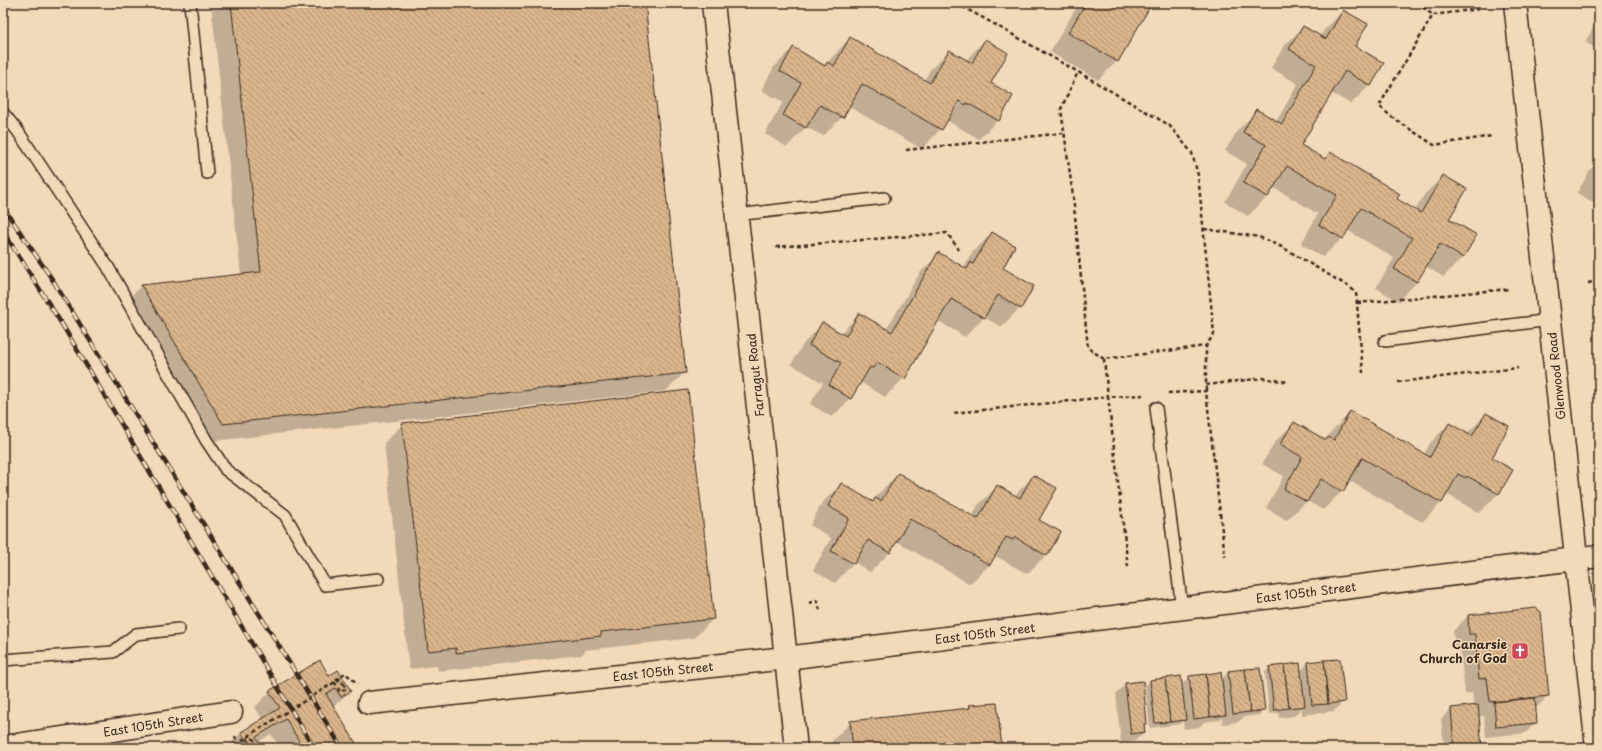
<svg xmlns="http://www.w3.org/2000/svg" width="1602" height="751" font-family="'Playpen Sans',sans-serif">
<defs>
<pattern id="building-back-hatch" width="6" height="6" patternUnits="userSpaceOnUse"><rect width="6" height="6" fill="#dab58c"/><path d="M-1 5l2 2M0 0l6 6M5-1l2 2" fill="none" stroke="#b29372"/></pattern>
</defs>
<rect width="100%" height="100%" fill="#f1d9b9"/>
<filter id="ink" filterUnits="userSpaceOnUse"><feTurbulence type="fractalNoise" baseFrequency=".025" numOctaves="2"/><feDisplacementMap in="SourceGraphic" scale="8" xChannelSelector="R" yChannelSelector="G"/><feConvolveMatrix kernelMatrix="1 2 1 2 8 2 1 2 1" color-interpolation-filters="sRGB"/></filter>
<g filter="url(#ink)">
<g fill="#0003">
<polygon points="211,3 644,3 685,372 666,391 204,442 122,305 141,286 241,275"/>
<polygon points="1079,3 1151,3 1117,61 1098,80 1050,52"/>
<polygon points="1585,3 1599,3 1599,11"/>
<polygon points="1343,11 1353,46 1370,85 1351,104 1331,93 1300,145 1324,159 1330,153 1396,199 1415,211 1424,195 1443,176 1448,219 1475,236 1462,258 1443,277 1426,266 1417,282 1398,301 1376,288 1394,258 1347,230 1342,238 1323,257 1301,244 1318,214 1273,187 1267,197 1248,216 1225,202 1247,164 1225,151 1238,130 1257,111 1276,122 1298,84 1271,68 1284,46 1303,27 1320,37 1324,30"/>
<polygon points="1599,18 1599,50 1585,42"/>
<polygon points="850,38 924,81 930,70 949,51 966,60 985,40 989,84 998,120 979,139 948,121 922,149 848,106 842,117 823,136 806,127 787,147 765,134 783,102 761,90 774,67 793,48 824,66"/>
<polygon points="1599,161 1599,206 1577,193 1590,170"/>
<polygon points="1599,227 1599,241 1593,238"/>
<polygon points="992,233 1001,268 1020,308 1001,327 984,317 965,337 937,320 904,378 885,397 860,382 851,398 832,417 810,404 823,383 791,364 804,343 823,324 840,334 859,314 886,330 920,273 939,254 963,268 973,252"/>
<polygon points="1351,412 1424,455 1430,443 1449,424 1467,434 1486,414 1490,459 1511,471 1498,494 1479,513 1448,495 1446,497 1445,496 1441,503 1422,522 1348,480 1342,491 1323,510 1307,501 1287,520 1266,508 1284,476 1262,464 1275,442 1294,423 1325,441 1332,431"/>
<polygon points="403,424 713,619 694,638 586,650 581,655 438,671 437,666 409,669 384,443"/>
<polygon points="898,474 972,517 978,505 998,486 1014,496 1034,476 1037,520 1046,555 1027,574 996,556 989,565 970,584 896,541 889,553 870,572 854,562 835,583 813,570 831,538 810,525 822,503 841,484 872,502 879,493"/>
<polygon points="1540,612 1548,696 1535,709 1536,722 1526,733 1486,737 1484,716 1478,716 1481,748 1444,748 1441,719 1451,709 1474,707 1472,693 1465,694 1460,648 1455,648 1453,631 1468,616"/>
<polygon points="1339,660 1344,701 1334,711 1302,715 1302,708 1294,716 1279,718 1279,713 1269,714 1265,672 1270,668 1300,671 1308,663"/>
<polygon points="1228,672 1264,710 1259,715 1244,717 1238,722 1223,724 1222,717 1220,720 1204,722 1199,727 1184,729 1183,721 1180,724 1150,728 1145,686 1150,681 1181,685 1190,677 1221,680"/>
<polygon points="329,677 350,691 333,707 356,745 353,748 280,748 271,734 258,742 262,748 226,748 241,733 263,720 255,707 270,692"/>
<polygon points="1126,684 1146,724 1144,726 1144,732 1134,742 1121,743 1116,694"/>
<polygon points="970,706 1001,748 832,748 832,741 851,722 966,710"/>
</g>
<g fill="url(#building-back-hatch)" stroke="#3b2a1e">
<polygon points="231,3 645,3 686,373 223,424 141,285 261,272"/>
<polygon points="1086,3 1152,3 1118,62 1068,33"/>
<polygon points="1343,10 1368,24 1355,46 1384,63 1371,86 1345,71 1301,145 1325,159 1330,152 1400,194 1397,199 1421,213 1443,175 1467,189 1449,219 1477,235 1463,258 1440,244 1417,282 1394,269 1412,238 1361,208 1343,239 1319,225 1337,195 1287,166 1268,197 1243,183 1266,145 1243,132 1256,109 1282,124 1316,65 1289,49 1303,26 1326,39"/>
<polygon points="850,37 930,83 949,50 972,63 985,39 1008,53 991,83 1013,96 999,121 967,103 966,105 959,101 942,130 862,84 843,118 820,105 806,128 783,115 801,83 780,71 793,47 825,66 827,62 834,66"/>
<polygon points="1599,168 1599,176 1595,174"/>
<polygon points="992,232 1015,246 1003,268 1034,286 1021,309 998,295 984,318 951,299 905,379 877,362 873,368 870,367 851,399 829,385 841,363 809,345 822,322 846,336 859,313 892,332 938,252 967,269 971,262 973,264"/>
<polygon points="688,390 714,619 601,632 601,636 456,653 456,648 428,651 402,423"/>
<polygon points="1350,411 1430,457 1449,423 1472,436 1486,413 1509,426 1492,458 1513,470 1499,494 1467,476 1466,478 1458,474 1442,503 1362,458 1343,492 1321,479 1307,502 1284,489 1302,457 1280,444 1294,422 1326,440 1328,437 1334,440"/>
<polygon points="898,473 978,519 997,485 1020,498 1033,475 1057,488 1039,520 1061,532 1047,556 1015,537 1013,540 1006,537 990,565 910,519 890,553 868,540 854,564 831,551 849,518 828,506 841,483 873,502 875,498 881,501"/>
<polygon points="1536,608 1541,612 1549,696 1490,702 1487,678 1479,679 1475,634 1469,634 1468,615"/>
<polygon points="1340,659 1345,702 1328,704 1324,660"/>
<polygon points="320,660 329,676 338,670 351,691 341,697 335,688 326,694 357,745 352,748 303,748 286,719 256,737 263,748 250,748 241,732 280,708 269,691"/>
<polygon points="1324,660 1328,704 1312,705 1308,662"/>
<polygon points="1300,663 1305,706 1289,708 1284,665"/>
<polygon points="1284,665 1289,708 1274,710 1269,667"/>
<polygon points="1260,668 1265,711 1250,712 1245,669"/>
<polygon points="1245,669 1250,712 1233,714 1228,671"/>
<polygon points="1221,672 1226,715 1210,717 1206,674"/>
<polygon points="1206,674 1210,717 1194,719 1189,676"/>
<polygon points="1181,676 1186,720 1170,722 1165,678"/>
<polygon points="1165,678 1170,722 1155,723 1150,680"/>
<polygon points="1143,681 1147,724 1144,724 1145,732 1131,734 1125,683"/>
<polygon points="1535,698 1537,723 1496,727 1494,702"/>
<polygon points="997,703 1002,748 853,748 850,721 970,708 969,705"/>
<polygon points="1478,705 1482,748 1454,748 1451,708"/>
</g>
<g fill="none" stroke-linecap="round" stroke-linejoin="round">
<defs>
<g id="lane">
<polyline points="190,3 207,173"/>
<polyline points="3,113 17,130 108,267 206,440 226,470 285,515 325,585 378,579"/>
<polyline points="736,215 884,198"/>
<polyline points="1385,341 1550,320"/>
<polyline points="1156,408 1182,608"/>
<polyline points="3,660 113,652 136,634 179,629"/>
</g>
<g id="street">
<polyline points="713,3 796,748"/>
<polyline points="1515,3 1597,748"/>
<polyline points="369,703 786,658 1599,556"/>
<polyline points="3,747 231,712"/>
</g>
</defs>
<use href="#lane" stroke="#3b2a1e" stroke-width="14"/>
<use href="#street" stroke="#3b2a1e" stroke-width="25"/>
<g stroke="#3b2a1e" stroke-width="2.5" stroke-dasharray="4 3" stroke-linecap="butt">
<polyline points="949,3 961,6 987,20 1078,72"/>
<polyline points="1417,3 1433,15"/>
<polyline points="1479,9 1433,15 1379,106 1393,118 1434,145 1492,136"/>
<polyline points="906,150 1064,133"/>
<polyline points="1204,229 1259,237 1282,247 1351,288 1356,293 1363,373"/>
<polyline points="776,247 947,233 959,250"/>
<polyline points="1588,283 1599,281"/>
<polyline points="1357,303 1509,289"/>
<polyline points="1104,359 1088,348 1073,196 1061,109 1078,72 1169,125 1192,153 1198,175 1214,334 1206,346"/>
<polyline points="1398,382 1518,368"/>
<polyline points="1206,385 1263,378 1288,382"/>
<polyline points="1168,393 1206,391 1225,557"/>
<polyline points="954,413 1108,397 1104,359 1206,346 1206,391"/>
<polyline points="1128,567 1108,397 1143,395"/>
<polyline points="809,603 817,601 820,610"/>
<polyline points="343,683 346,689 340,692 334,681 345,673 358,684"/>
<polyline points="235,736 237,744 251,735 259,748"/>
<polyline points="249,741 253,748"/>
</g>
<use href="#lane" stroke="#f1d9b9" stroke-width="11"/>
<use href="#street" stroke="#f1d9b9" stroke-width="22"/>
<defs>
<g id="rail">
<polyline points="3,207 52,279 342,748"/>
<polyline points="3,231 63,326 314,748"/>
</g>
</defs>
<use href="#rail" stroke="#3b2a1e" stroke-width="4.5"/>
<use href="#rail" stroke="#f1d9b9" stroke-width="3" stroke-dasharray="9" stroke-linecap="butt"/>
<polyline stroke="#3b2a1e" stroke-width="2.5" stroke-dasharray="4 3" stroke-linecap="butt" points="249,741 246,737 340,679 343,683"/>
</g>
</g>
<defs>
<symbol id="church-square" viewBox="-11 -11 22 22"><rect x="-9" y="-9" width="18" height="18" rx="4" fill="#d1495b" stroke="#f1d9b9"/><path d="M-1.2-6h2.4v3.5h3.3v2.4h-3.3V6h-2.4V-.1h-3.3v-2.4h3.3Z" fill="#fff"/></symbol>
</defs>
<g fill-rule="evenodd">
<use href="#church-square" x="1510" y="641" width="20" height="20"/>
</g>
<g text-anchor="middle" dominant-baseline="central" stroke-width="3" stroke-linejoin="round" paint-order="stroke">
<g font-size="12" fill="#3b2a1e" stroke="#f1d9b9">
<text transform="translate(755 375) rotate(-96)">Farragut Road</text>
<text transform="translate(1556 376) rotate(-96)">Glenwood Road</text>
<text transform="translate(1306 592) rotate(-7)">East 105th Street</text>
<text transform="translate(985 633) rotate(-7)">East 105th Street</text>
<text transform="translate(663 671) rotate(-6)">East 105th Street</text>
<text transform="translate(153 724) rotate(-9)">East 105th Street</text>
</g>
<g font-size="12" font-weight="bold" fill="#3b2a1e" stroke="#f1d9b9" text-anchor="end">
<text x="1507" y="644">Canarsie<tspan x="1507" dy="14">Church of God</tspan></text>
</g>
</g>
<rect width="1602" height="751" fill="none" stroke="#f1d9b9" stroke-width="16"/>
<rect x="8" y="8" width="1586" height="735" fill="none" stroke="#3b2a1e" stroke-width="1.5" filter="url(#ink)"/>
</svg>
